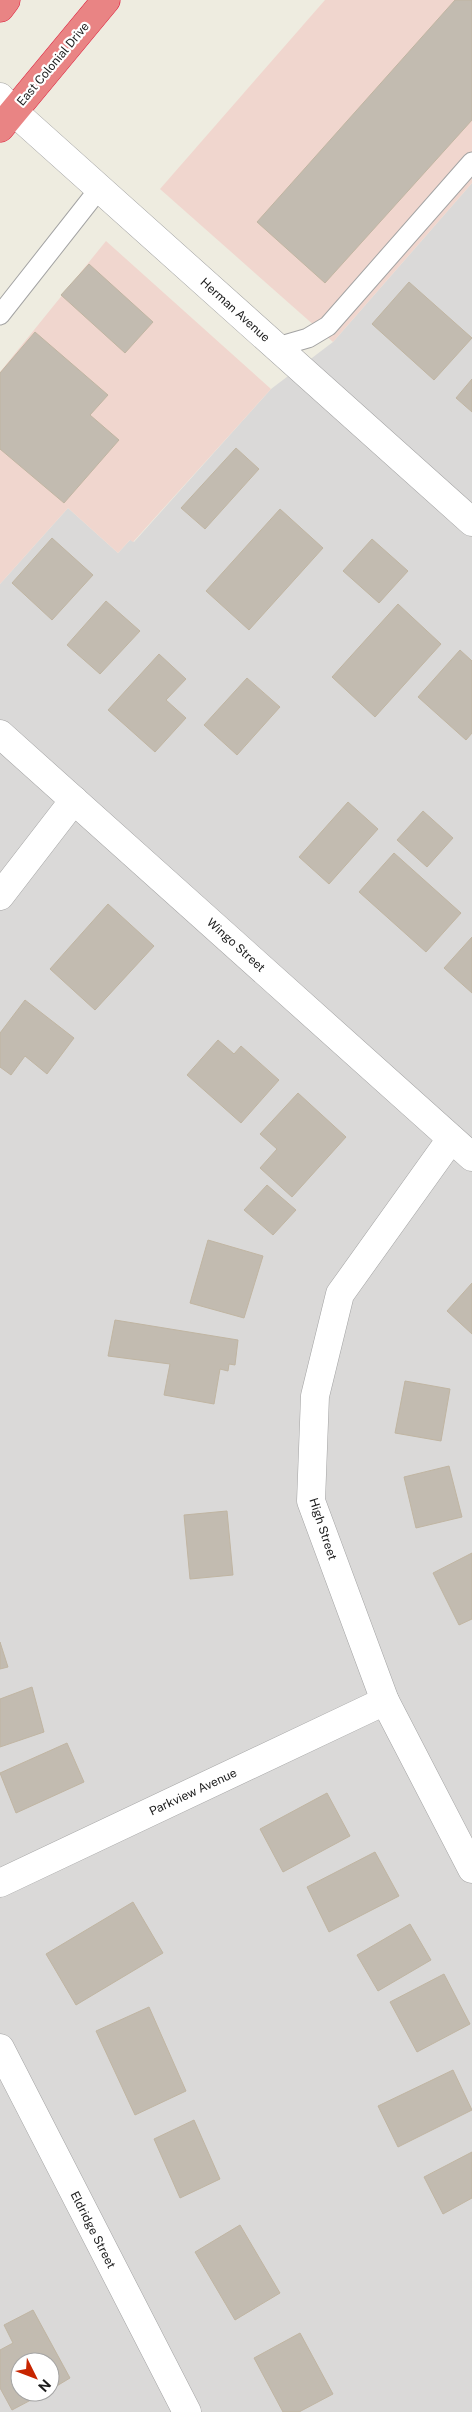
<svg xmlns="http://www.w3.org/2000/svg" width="472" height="2412" font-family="'Public Sans',sans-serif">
<rect width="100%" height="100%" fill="#eeece0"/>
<path fill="#dad9d8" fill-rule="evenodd" d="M472 183V2412H0V584L68 508 118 553 131 539 134 542 271 389 333 342ZM20 2362H50V2392H20Z"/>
<g fill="#f0d6ce">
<polygon points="325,0 472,0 472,183 333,342 160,189"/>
<polygon points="106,241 271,389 133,542 130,540 118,553 68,508 0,584 0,372"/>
</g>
<g fill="#c2bbb0" stroke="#c0b5a2">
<polygon points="455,0 472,0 472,120 325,283 257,222"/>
<polygon points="89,264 153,322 125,353 61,295"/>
<polygon points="409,282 472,338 434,380 372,324"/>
<polygon points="35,332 108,395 90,415 119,440 64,503 0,449 0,373"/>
<polygon points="472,379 472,412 456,398"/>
<polygon points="236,448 259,469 205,529 181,508"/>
<polygon points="280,509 323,548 249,630 206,591"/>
<polygon points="52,538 93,575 52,620 12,583"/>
<polygon points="372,539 408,571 379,603 343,571"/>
<polygon points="106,601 140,631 100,674 67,645"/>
<polygon points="398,604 441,644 375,717 332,677"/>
<polygon points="460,650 472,661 472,733 466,740 418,697"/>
<polygon points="159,654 186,679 166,700 186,718 155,752 108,710"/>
<polygon points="247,678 280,707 237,755 204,725"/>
<polygon points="348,802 378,829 329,884 299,857"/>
<polygon points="423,811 453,838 427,867 397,840"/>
<polygon points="394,853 461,913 426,952 359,892"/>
<polygon points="108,904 154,946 95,1010 50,969"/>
<polygon points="472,937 472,993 444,968"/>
<polygon points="25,1000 74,1038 47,1074 25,1056 11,1075 0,1067 0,1033"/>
<polygon points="218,1040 234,1054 241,1046 279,1080 241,1123 187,1075"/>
<polygon points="298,1093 346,1137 292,1197 260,1168 277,1149 260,1134"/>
<polygon points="267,1185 296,1210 273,1235 244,1210"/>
<polygon points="208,1240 263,1256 244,1318 190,1303"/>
<polygon points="472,1283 472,1334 447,1311"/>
<polygon points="115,1320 238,1340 235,1365 229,1364 228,1371 220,1369 214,1404 164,1395 170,1364 108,1356"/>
<polygon points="405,1381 450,1389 441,1441 395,1433"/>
<polygon points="449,1466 462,1517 416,1528 404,1477"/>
<polygon points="227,1511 233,1575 190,1579 184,1515"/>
<polygon points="472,1553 472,1619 459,1625 433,1573"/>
<polygon points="0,1642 8,1667 0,1669"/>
<polygon points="32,1687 44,1732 0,1747 0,1699"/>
<polygon points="67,1743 84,1782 16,1813 0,1773"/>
<polygon points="327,1793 350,1836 283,1872 260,1829"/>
<polygon points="375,1852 399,1896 329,1932 307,1887"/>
<polygon points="133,1902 163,1953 76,2005 46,1954"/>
<polygon points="410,1924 431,1960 378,1991 357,1955"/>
<polygon points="444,1974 470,2024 417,2052 390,2002"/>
<polygon points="149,2007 186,2091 135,2115 96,2031"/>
<polygon points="453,2070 472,2110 398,2147 378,2106"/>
<polygon points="194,2120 220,2179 180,2198 154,2139"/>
<polygon points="472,2152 472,2198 443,2214 424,2177"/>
<polygon points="240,2225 280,2293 235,2320 195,2252"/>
<polygon points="33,2310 70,2378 50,2390 50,2362 20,2362 20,2392 46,2392 12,2410 0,2388 0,2350 13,2343 4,2325"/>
<polygon points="300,2333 333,2394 299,2412 283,2412 254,2358"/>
</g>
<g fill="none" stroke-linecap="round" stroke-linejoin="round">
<defs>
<g id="lane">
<polyline points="0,315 99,189"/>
<polyline points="277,347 308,338 328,326 472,162"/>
</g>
<g id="street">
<polyline points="0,97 13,111 472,522"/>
<polyline points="0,734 472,1157"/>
<polyline points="0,896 74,800"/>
<polyline points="451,1139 340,1294 315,1396 311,1501 385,1701 472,1869"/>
<polyline points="0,1883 385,1701"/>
<polyline points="0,2048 187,2412"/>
</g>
<g id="highway">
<polyline points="0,8 6,0"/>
<polyline points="0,128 106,0"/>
</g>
</defs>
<use href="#lane" stroke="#a3a3a3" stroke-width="21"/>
<use href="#street" stroke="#a3a3a3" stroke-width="29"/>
<use href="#highway" stroke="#dd1c3b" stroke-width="29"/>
<use href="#lane" stroke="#fff" stroke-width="19"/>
<use href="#street" stroke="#fff" stroke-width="28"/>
<use href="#highway" stroke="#e98484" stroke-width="28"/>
</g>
<g text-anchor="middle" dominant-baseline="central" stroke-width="4.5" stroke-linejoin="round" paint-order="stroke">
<g font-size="12" fill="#1c1c1c" stroke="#fff">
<text transform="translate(53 64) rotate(-50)">East Colonial Drive</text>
<text transform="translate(235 310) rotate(42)">Herman Avenue</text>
<text transform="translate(236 945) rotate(42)">Wingo Street</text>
<text transform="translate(323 1529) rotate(72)">High Street</text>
<text transform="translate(193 1792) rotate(-25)">Parkview Avenue</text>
<text transform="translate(93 2230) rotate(63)">Eldridge Street</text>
</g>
</g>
<g transform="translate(35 2377) rotate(132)"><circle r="24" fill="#ffffff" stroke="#a4a4a4"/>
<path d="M0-4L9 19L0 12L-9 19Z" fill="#c72500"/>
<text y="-8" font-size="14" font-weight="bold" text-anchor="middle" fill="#1c1c1c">N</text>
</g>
</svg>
